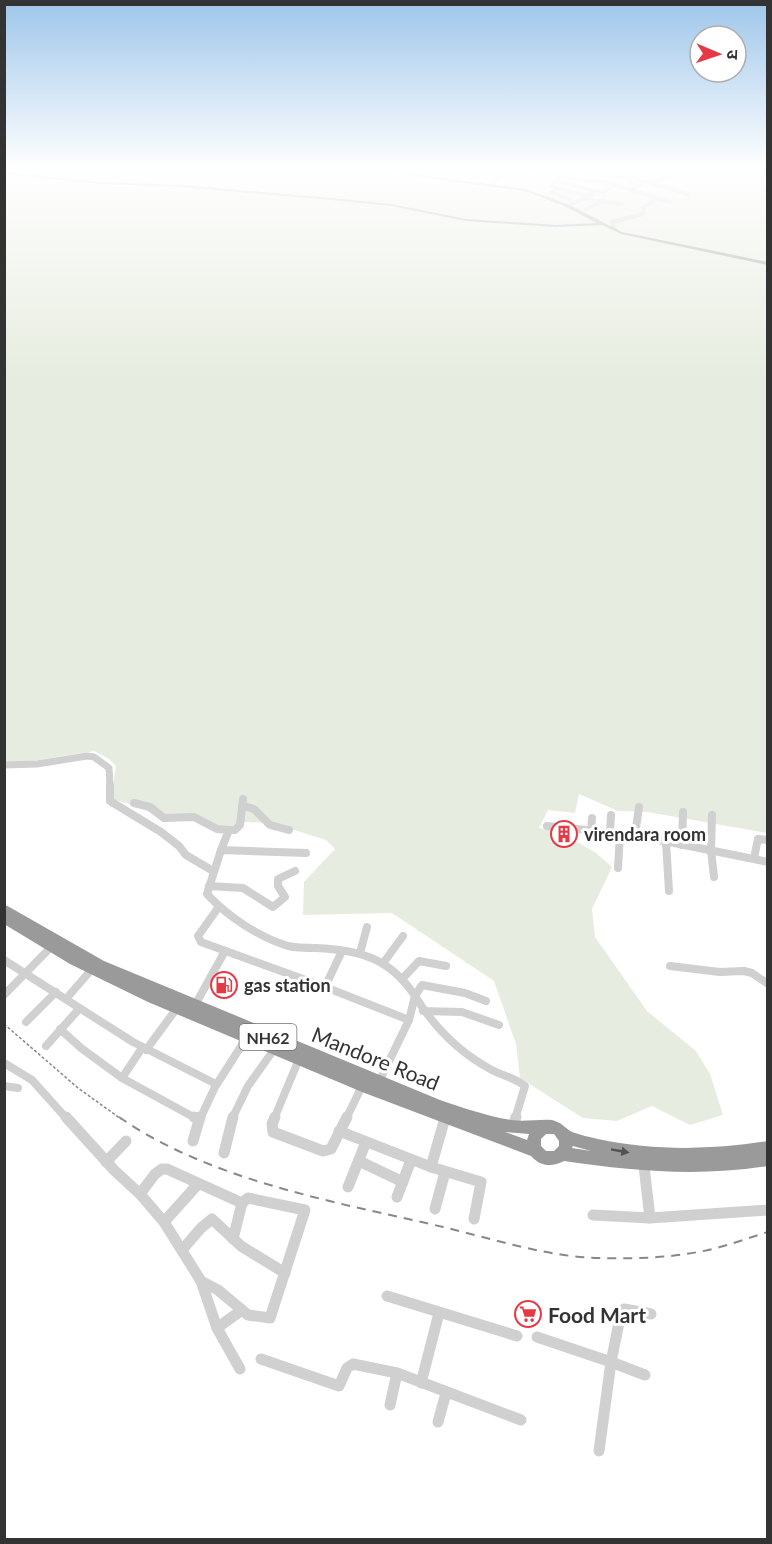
<svg xmlns="http://www.w3.org/2000/svg" width="772" height="1544" font-family="Lato,'Noto Sans Devanagari',sans-serif">
<rect width="100%" height="100%" fill="#fff"/>
<path fill="#e6ecdf" d="M4 168H767V833L648 812 618 811 579 794 575 813 548 810 539 828 554 831V838L579 843 596 853 612 867 592 909 595 937 647 1011 696 1051 710 1074 723 1115 690 1125 652 1106 617 1121 583 1118 520 1078 516 1044 494 981 392 913 303 915 304 882 335 849 326 840 272 823 246 822 225 830 186 817 159 819C142 805 131 806 111 798L116 766 109 759 94 751 13 764 5 762Z"/>
<g fill="none" stroke-linecap="round" stroke-linejoin="round">
<g stroke="#d0d0d0" stroke-width="4">
<polyline points="465,168 500,176 493,184"/>
<polyline points="525,168 577,179 602,181 658,198 643,208 643,214 612,222 614,228"/>
<polyline points="565,168 636,179 688,194"/>
<polyline points="638,168 663,175"/>
<polyline points="668,168 672,170"/>
<polyline points="562,175 550,186 588,196 568,206"/>
<polyline points="500,176 512,175 521,168"/>
<polyline points="426,177 433,168"/>
<polyline points="445,179 456,168"/>
<polyline points="555,181 595,191 588,196"/>
<polyline points="654,182 699,168"/>
<polyline points="630,183 640,185 632,189"/>
<polyline points="595,191 604,192 610,188"/>
<polyline points="551,192 575,202"/>
<polyline points="658,198 670,202"/>
<polyline points="585,199 622,204"/>
<polyline points="586,209 604,201"/>
</g>
<polyline stroke="#d0d0d0" stroke-width="7" points="4,765 37,764 87,756 94,757 109,768 110,786"/>
<g stroke="#d0d0d0" stroke-width="8">
<polyline points="110,785 110,801 161,832 179,846 186,855 213,871"/>
<polyline points="134,803 150,807 164,818 194,817 217,829 229,830 221,850"/>
<polyline points="244,806 254,809 270,825 289,830"/>
<polyline points="712,815 711,850 714,877"/>
<polyline points="547,826 635,835 768,862"/>
<polyline points="229,830 235,830 240,825 243,799"/>
<polyline points="591,831 592,818"/>
<polyline points="610,833 611,815"/>
<polyline points="635,835 639,807"/>
<polyline points="666,842 669,891"/>
<polyline points="682,845 683,812"/>
<path d="M306 853 221 850 207 894C228 917 259 937 288 946 297 948 307 948 316 948 360 950 390 958 415 996L409 1020 379 1082"/>
<polyline points="754,858 758,839 768,840"/>
<polyline points="618,868 620,834"/>
<polyline points="209,886 243,888 273,907 285,897 278,886 278,879 295,871"/>
<polyline points="218,908 198,936 201,942 325,987"/>
<polyline points="342,951 325,987 409,1020"/>
<polyline points="360,953 367,927"/>
<polyline points="4,960 133,1042 216,1084"/>
<polyline points="384,962 403,936"/>
<polyline points="670,966 720,972 744,971 752,973 768,984"/>
<polyline points="404,977 419,961 446,966"/>
<polyline points="4,995 51,947"/>
<polyline points="66,999 92,969"/>
<path d="M486 1001 465 993 422 985 415 996C434 1027 460 1053 492 1070 503 1076 515 1078 525 1086L515 1119"/>
<polyline points="194,1007 225,951"/>
<polyline points="423,1011 462,1012 499,1025"/>
<polyline points="26,1022 56,992"/>
<polyline points="60,1029 81,1048 122,1078"/>
<polyline points="46,1046 79,1009"/>
<polyline points="142,1048 122,1078 197,1119"/>
<polyline points="146,1050 177,1008"/>
<polyline points="4,1063 32,1080 67,1119"/>
<polyline points="4,1086 18,1088"/>
<polyline points="200,1119 215,1087 247,1037"/>
<polyline points="232,1119 248,1086 275,1048"/>
<polyline points="274,1119 299,1059"/>
<polyline points="346,1119 362,1086"/>
</g>
<g stroke="#d0d0d0" stroke-width="11">
<polyline points="66,1117 115,1171 140,1194"/>
<polyline points="194,1117 198,1119"/>
<polyline points="275,1117 272,1124 273,1132 323,1151 331,1149 347,1117"/>
<polyline points="513,1127 516,1117"/>
<polyline points="339,1131 431,1167 481,1182 474,1219"/>
<polyline points="193,1141 200,1117"/>
<polyline points="224,1153 233,1117"/>
<polyline points="359,1161 403,1182"/>
<polyline points="106,1162 126,1141"/>
<polyline points="644,1166 650,1218 768,1210"/>
<polyline points="431,1167 445,1118"/>
<polygon points="162,1169 167,1169 242,1203 248,1198 305,1210 270,1318 248,1315 218,1290 201,1281 164,1222 140,1194 155,1174"/>
<polyline points="348,1187 366,1142"/>
<polyline points="397,1197 411,1160"/>
<polyline points="435,1209 445,1172"/>
<polyline points="593,1215 650,1218"/>
<polyline points="164,1222 198,1184"/>
<polyline points="233,1239 242,1203"/>
<polyline points="182,1250 201,1228 212,1219 241,1246 285,1273"/>
<polyline points="201,1281 217,1328 242,1310"/>
<polyline points="387,1296 517,1336"/>
<polyline points="217,1328 240,1369"/>
<polyline points="537,1337 611,1362 621,1313 624,1309 651,1314"/>
<polyline points="261,1359 339,1386 347,1368 353,1364 397,1373 521,1420"/>
<polyline points="421,1383 439,1313"/>
<polyline points="390,1405 397,1373"/>
<polyline points="438,1422 446,1393"/>
<polyline points="599,1451 611,1362 645,1375"/>
</g>
<polygon fill="#ababab" fill-rule="evenodd" points="378,168 388,168 426,176 526,189 570,205 622,232 768,262 768,265 621,234 602,225 556,227 466,221 391,206 342,201 182,187 100,184 4,174 4,172 100,182 182,185 342,199 391,204 466,219 556,225 597,223 566,207 525,191 426,178"/>
<path fill="#9a9a9a" fill-rule="evenodd" d="M4 904 104 961 440 1100C463 1108 487 1116 511 1120 525 1122 539 1119 552 1120 561 1122 565 1128 572 1132 580 1135 590 1137 598 1139 655 1151 711 1150 768 1141V1166C699 1177 632 1171 564 1161 552 1167 541 1167 531 1156L362 1092 148 1002 70 964 4 924ZM505 1132 529 1134 527 1140ZM546 1134H554L559 1141V1146L554 1151H546L541 1146V1139ZM573 1146 591 1151 572 1148Z"/>
<polyline stroke="#888" stroke-width="1.5" stroke-dasharray="3 2" stroke-linecap="butt" points="4,1024 78,1088 121,1119"/>
<path stroke="#888" stroke-width="2" stroke-dasharray="9 7" stroke-linecap="butt" d="M119 1117C211 1181 336 1202 443 1227 494 1239 547 1257 599 1258 632 1259 666 1258 698 1252 722 1248 745 1239 768 1232"/>
</g>
<defs><path id="oneway-solid" d="M-6-.8H1V-3.2L6.5 0L1 3.2V.8H-6Z" transform="scale(1.5)"/></defs>
<use fill="#525252" href="#oneway-solid" transform="translate(620 1151) rotate(10)"/>
<linearGradient id="sky" x2="0" y2="1"><stop stop-color="#9ec6ea"/><stop offset="0.44" stop-color="#fff"/><stop offset="1" stop-color="#fff" stop-opacity="0"/></linearGradient>
<rect width="772" height="384" fill="url(#sky)"/>
<defs>
<symbol id="building-ring" viewBox="-11 -11 22 22"><circle r="9.5" fill="#fff" stroke="#e63946" stroke-width="1.5"/><path d="M-4-6H4V6H1V3H-1V6H-4ZM-2.5-4.3h1.7v1.8h-1.7ZM.8-4.3h1.7v1.8H.8ZM-2.5-1h1.7V.8h-1.7ZM.8-1h1.7V.8H.8Z" fill="#e63946"/></symbol>
<symbol id="fuel-ring" viewBox="-11 -11 22 22"><circle r="9.5" fill="#fff" stroke="#e63946" stroke-width="1.5"/><path d="M-5.5-6h7V0h2V4h1.3V-2.5L3-4.5l.8-.8L6-3V5H2.5V1h-1V6h-7ZM-4.2-4.7v3.2H.2V-4.7Z" fill="#e63946"/></symbol>
<symbol id="supermarket-ring" viewBox="-11 -11 22 22"><circle r="9.5" fill="#fff" stroke="#e63946" stroke-width="1.5"/><path d="M-6-5.5h2.5l.6 2H6L4.5 2H-2.5L-4.4-4H-6ZM-1.5 3.2a1.3 1.3 0 1 0 .1 0ZM3 3.2a1.3 1.3 0 1 0 .1 0Z" fill="#e63946"/></symbol>
</defs>
<g fill-rule="evenodd">
<use href="#building-ring" x="549" y="819" width="30" height="30"/>
<use href="#fuel-ring" x="209" y="970" width="30" height="30"/>
<use href="#supermarket-ring" x="513" y="1299" width="30" height="30"/>
</g>
<g text-anchor="middle" dominant-baseline="central" stroke-width="6" stroke-linejoin="round" paint-order="stroke">
<rect fill="#fff" stroke="#707070" stroke-width="1.5" x="239.5" y="1024" width="57" height="26" rx="4.5"/>
<g font-size="16" font-weight="bold" fill="#333">
<text x="268" y="1037">NH62</text>
</g>
<g font-size="18" font-weight="bold" fill="#333" stroke="#fff" text-anchor="start">
<text x="584" y="834">virendara room</text>
<text x="244" y="985">gas station</text>
</g>
<g font-size="21" fill="#333" stroke="#fff">
<text transform="translate(376 1058) rotate(22)">Mandore Road</text>
</g>
<g font-size="21" font-weight="bold" fill="#333" stroke="#fff" text-anchor="start">
<text x="548" y="1314">Food Mart</text>
</g>
</g>
<rect width="772" height="1544" fill="none" stroke="#333333" stroke-width="12"/>
<g transform="translate(718 54) rotate(92)"><circle r="28" fill="#ffffff" stroke="#adadad" stroke-width="1.5"/>
<path d="M0-4.5L10 22L0 15L-10 22Z" fill="#e63946"/>
<text y="-9" font-size="16" font-weight="bold" text-anchor="middle" fill="#333333">उ</text>
</g>
</svg>
